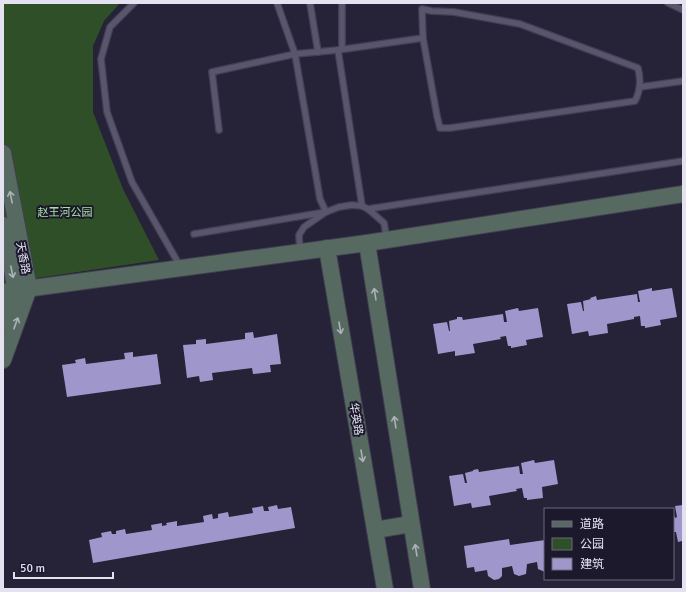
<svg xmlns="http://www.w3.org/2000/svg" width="686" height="592" font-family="Signika,'Noto Sans SC',sans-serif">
<rect width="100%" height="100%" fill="#262237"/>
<polygon fill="#2f4f29" points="3,3 120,3 104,21 93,46 93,112 123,189 159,260 3,283"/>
<g fill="#9f97cb">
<polygon points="652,288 652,291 672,288 677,317 660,320 661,325 645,328 645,326 641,326 640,316 634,317 634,319 607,324 608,333 589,336 588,331 572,334 567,304 581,302 583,311 584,311 583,301 591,299 590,298 596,296 597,300 637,294 638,302 640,302 638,291"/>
<polygon points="518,308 519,311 538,308 543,337 526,340 527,345 511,348 511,346 508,346 506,336 500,337 501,339 473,344 475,353 455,356 455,351 438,354 433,324 447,322 449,331 450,331 449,321 457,319 457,317 462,317 463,320 503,314 504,322 507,322 505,311"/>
<polygon points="253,332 254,338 277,334 281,364 270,365 271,372 253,374 252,368 212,373 213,380 200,382 199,376 187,378 183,345 196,344 196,340 206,339 206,344 245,339 245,333"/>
<polygon points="133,352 133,357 157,354 161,384 67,397 62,365 76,363 75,360 85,358 86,364 125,359 124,353"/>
<polygon points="534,460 535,463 554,460 558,484 542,487 543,498 527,500 527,498 524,498 522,488 516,489 517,491 489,496 491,505 472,508 471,503 454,506 449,476 463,474 465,483 467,483 465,473 473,471 473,470 478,469 479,472 519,466 520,474 523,474 521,463"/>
<polygon points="277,505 278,509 291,507 295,528 93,563 89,540 102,537 101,533 111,531 112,534 116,534 116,531 125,529 126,534 152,530 151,525 162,523 162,526 167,525 166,523 177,521 177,526 204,522 203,516 212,514 213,519 218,518 218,514 228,512 229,517 253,513 252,508 263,506 264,511 269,511 268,507"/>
<polygon points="683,505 683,545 682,545 682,541 678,542 676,532 673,532 673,512 675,518 677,517 675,506"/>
<polygon points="509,539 510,545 545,540 545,572 538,569 537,562 527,564 526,574 519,576 514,574 512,566 502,568 502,576 499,579 494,580 488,576 487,570 475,572 474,567 467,568 464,546"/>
</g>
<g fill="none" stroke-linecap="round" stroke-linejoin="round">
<defs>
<g id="service">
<polyline points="134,3 110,27 101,59 107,112 132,182 180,266"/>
<polyline points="277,3 295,54 338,50"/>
<polyline points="310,3 318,52"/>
<polyline points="342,3 342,49"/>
<polyline points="668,3 683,10"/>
<polyline points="640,87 683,81"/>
<path d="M362 206 338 50 423 38 437 116 440 128H450L635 101C641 90 641 80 638 68L520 24 454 12 432 11 422 9 423 38"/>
<polyline points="368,209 683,161"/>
<polyline points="194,234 326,212 320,199 295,54 212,72 219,130"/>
<polyline points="300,251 299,235 304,227 326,212 339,207 352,205 362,206 368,209 384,223 387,240"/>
</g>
<g id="secondary">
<polyline points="3,153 29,288 3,360"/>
<polyline points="3,225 16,290 3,325"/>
<polyline points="367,243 422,589"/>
<polyline points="327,248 385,589"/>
<polyline points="3,292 367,243 683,194"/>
<polyline points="375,530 411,524"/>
</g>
</defs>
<use href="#service" stroke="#423f51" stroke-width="8"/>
<use href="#secondary" stroke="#423f51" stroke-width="18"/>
<use href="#service" stroke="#58556d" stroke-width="5.5"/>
<use href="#secondary" stroke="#576a62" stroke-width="16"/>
</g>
<defs><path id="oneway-shaft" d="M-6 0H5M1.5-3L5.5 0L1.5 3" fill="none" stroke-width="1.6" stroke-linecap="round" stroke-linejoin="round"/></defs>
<g stroke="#acb2b8">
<use href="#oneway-shaft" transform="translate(11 197) rotate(-101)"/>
<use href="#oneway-shaft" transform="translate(12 272) rotate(79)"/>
<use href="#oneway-shaft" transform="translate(375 294) rotate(-99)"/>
<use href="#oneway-shaft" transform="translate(16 323) rotate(-70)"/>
<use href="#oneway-shaft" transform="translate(340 328) rotate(80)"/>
<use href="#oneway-shaft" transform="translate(395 422) rotate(-99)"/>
<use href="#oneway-shaft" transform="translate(362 456) rotate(80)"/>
<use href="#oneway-shaft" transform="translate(416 550) rotate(-99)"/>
</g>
<g text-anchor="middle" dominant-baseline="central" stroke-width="4" stroke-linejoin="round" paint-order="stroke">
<g font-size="11" fill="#a9e09f" stroke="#1c192d">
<text x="65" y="212">赵王河公园</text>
</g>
<g font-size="11" fill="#e4e2f1" stroke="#1c192d">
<text transform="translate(23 258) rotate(79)">天香路</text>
<text transform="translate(356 419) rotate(80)">华英路</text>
</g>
</g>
<rect width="686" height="592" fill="none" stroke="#e4e2f1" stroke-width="8"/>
<rect x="544" y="508" width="130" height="72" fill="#1c192d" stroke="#6c697b"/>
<rect x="552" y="521" width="20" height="6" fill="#576a62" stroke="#6c697b"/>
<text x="580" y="528" font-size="12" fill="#e4e2f1">道路</text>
<rect x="552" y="538" width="20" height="12" fill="#2f4f29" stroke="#6c697b"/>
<text x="580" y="548" font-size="12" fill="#e4e2f1">公园</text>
<rect x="552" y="558" width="20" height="12" fill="#9f97cb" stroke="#6c697b"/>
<text x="580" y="568" font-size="12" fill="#e4e2f1">建筑</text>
<path d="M14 572v6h99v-6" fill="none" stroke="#e4e2f1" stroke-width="2"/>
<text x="20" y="572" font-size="12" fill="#e4e2f1" stroke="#1c192d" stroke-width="3" paint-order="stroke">50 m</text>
</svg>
